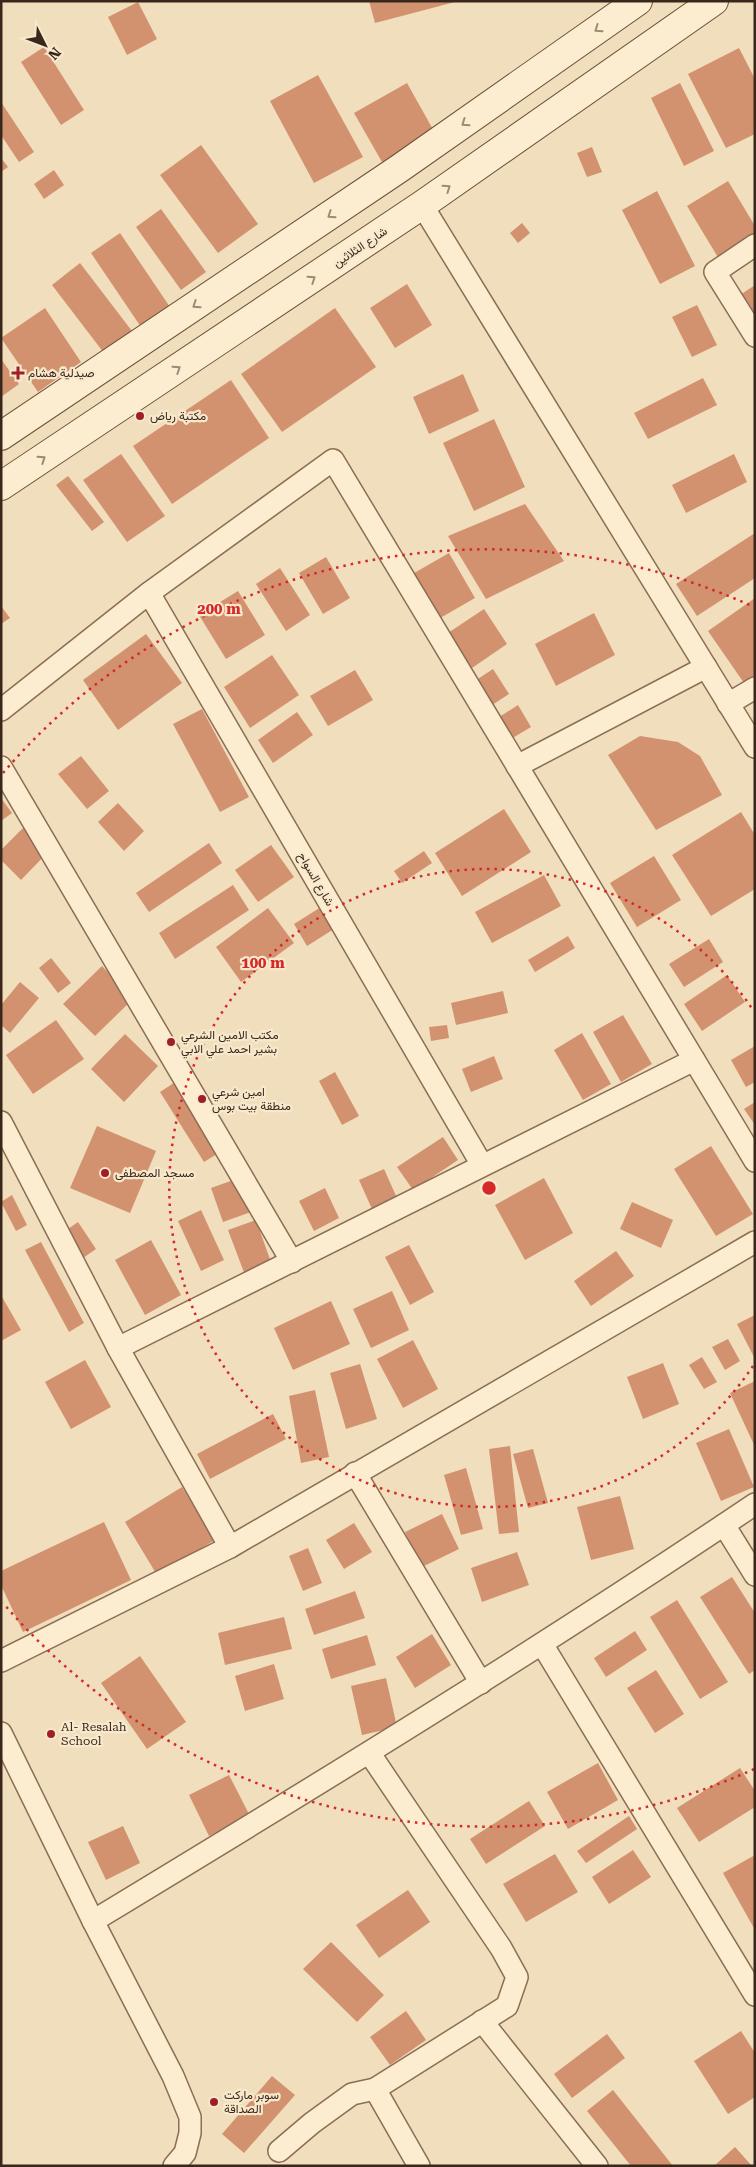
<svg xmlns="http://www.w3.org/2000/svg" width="756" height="2167" font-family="'Roboto Serif',Vazirmatn,serif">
<rect width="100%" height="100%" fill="#f1debd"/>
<g fill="#d3926f">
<polygon points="369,1 454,1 455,2 375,23"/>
<polygon points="138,2 157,39 127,55 108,17"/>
<polygon points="44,47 84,110 61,125 21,62"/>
<polygon points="739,48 755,79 755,134 726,148 688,74"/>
<polygon points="318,75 363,157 314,183 270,101"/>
<polygon points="407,83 435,133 382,162 354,113"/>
<polygon points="680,83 714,151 684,166 651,98"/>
<polygon points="1,102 34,152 19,162 1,135"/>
<polygon points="201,145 258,224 218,253 160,175"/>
<polygon points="592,147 602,172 587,177 577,153"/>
<polygon points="1,158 8,167 1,172"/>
<polygon points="54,170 64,185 44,199 34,184"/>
<polygon points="728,181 755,226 755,237 719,259 687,206"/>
<polygon points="657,191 695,266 660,284 622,210"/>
<polygon points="161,209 206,272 181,290 136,227"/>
<polygon points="522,223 530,233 518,243 510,233"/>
<polygon points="120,233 172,310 143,330 91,253"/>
<polygon points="80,263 135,335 107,357 52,285"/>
<polygon points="407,284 432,325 395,348 370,308"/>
<polygon points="755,285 755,317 740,295"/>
<polygon points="697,305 717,345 692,357 672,317"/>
<polygon points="45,308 81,362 38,392 1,338"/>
<polygon points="335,308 376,367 282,432 241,374"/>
<polygon points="1,359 19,384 1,397"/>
<polygon points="463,374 479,411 429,434 413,397"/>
<polygon points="703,378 717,405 648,439 634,413"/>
<polygon points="231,380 269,438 172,504 133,446"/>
<polygon points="494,419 525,487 474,511 443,443"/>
<polygon points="121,454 165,516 127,542 83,480"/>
<polygon points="734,454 747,482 686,513 672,485"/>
<polygon points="68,476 104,522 92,531 56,485"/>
<polygon points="525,504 564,561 486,599 448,536"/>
<polygon points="755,533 755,578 697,616 676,584"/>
<polygon points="449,553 475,598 435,621 409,576"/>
<polygon points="326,557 350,598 323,614 299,573"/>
<polygon points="280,568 310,615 286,631 256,584"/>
<polygon points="238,591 265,635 226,659 199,615"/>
<polygon points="755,598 755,680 746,686 708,631"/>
<polygon points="1,606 10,618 1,624"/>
<polygon points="484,609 507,644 472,668 448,633"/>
<polygon points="594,613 615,655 556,686 535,644"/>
<polygon points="146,634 182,683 118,730 83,680"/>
<polygon points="272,655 299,695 250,728 224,687"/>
<polygon points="493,669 509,694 486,709 470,684"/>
<polygon points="355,670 373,700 328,726 310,696"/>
<polygon points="518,705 531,727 506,742 493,721"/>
<polygon points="202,709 249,797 220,812 173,724"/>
<polygon points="297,712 313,735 273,763 258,740"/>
<polygon points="640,736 678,742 700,756 722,795 656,830 608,755"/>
<polygon points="81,756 109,791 87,809 58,774"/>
<polygon points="1,798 12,813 1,821"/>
<polygon points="118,803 144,831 124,851 98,822"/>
<polygon points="504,809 531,852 462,896 435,853"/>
<polygon points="741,812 755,835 755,889 711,916 672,855"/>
<polygon points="24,827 49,851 21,880 1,860 1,850"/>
<polygon points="209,843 222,863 149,912 136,893"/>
<polygon points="271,845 294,877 258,902 235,870"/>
<polygon points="424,851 432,863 402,883 394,871"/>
<polygon points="654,856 681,900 637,927 610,883"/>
<polygon points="544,875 561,906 492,943 475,912"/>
<polygon points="233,885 249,910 175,959 159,933"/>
<polygon points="321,907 334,929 307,946 294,924"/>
<polygon points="268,908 294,943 241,982 216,947"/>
<polygon points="568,936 575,948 535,972 528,960"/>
<polygon points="709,939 723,962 684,987 669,964"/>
<polygon points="51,958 71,983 58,993 39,968"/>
<polygon points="102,966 133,999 95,1036 63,1004"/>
<polygon points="727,975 745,1002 702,1031 684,1004"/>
<polygon points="20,982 39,998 10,1033 1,1025 1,1005"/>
<polygon points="503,991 508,1013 456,1025 451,1003"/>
<polygon points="623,1015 652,1064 621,1082 593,1032"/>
<polygon points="56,1020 84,1059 33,1094 6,1055"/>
<polygon points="447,1025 449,1038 431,1041 429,1027"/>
<polygon points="582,1033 611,1084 583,1100 554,1050"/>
<polygon points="125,1034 158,1066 124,1102 91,1069"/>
<polygon points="755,1046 755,1082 746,1087 731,1060"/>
<polygon points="494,1056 503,1079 471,1092 462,1069"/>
<polygon points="335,1072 359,1116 342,1125 319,1081"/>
<polygon points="186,1075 230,1146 204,1162 160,1092"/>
<polygon points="755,1102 755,1125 744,1109"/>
<polygon points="97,1126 156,1151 130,1213 70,1188"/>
<polygon points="443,1137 458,1160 413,1190 397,1167"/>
<polygon points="711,1146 753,1214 716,1236 674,1169"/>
<polygon points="384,1169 397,1198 372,1209 359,1180"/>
<polygon points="239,1178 251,1212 223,1222 211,1188"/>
<polygon points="544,1178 573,1233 525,1260 495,1205"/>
<polygon points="325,1188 339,1218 314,1231 299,1201"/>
<polygon points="12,1195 27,1225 16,1231 1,1202"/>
<polygon points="632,1202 673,1220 661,1248 620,1229"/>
<polygon points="201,1210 224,1260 201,1271 178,1221"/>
<polygon points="256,1220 272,1265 245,1275 228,1230"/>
<polygon points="78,1222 96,1249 83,1258 65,1231"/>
<polygon points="151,1240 181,1295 145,1315 115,1260"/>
<polygon points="41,1242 84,1323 69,1332 25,1250"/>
<polygon points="409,1245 434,1292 410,1305 385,1257"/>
<polygon points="616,1251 634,1276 591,1306 574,1281"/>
<polygon points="392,1291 409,1330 371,1348 353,1309"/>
<polygon points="1,1295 21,1330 1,1341"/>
<polygon points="331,1301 350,1344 293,1370 274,1328"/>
<polygon points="755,1315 755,1359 737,1324"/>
<polygon points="728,1339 740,1361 725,1370 712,1347"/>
<polygon points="413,1340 438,1389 403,1408 377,1359"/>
<polygon points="702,1357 717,1382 704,1389 689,1365"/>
<polygon points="85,1360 111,1407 71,1429 45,1382"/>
<polygon points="663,1363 679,1404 643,1419 627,1377"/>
<polygon points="360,1364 377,1419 346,1429 330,1373"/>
<polygon points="755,1381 755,1447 730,1393"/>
<polygon points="315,1390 329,1457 301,1463 289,1396"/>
<polygon points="273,1414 286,1439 210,1479 197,1454"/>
<polygon points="729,1429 754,1487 721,1501 696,1443"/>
<polygon points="510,1446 519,1532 499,1534 489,1449"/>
<polygon points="533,1449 548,1503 528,1508 513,1454"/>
<polygon points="466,1468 483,1529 461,1535 444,1475"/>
<polygon points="182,1487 215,1540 157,1575 125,1522"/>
<polygon points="620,1496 634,1549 591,1560 577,1507"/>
<polygon points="442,1514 459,1549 422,1567 405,1532"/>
<polygon points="104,1522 131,1580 23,1632 1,1585 1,1571"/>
<polygon points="354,1523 372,1552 344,1569 326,1540"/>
<polygon points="308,1548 322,1583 303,1591 289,1556"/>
<polygon points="517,1552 529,1585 482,1602 471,1568"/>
<polygon points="732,1577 755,1613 755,1670 749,1674 700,1597"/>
<polygon points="355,1591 365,1618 314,1635 305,1609"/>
<polygon points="677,1600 728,1682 700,1699 650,1617"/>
<polygon points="284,1617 292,1649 225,1665 218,1633"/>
<polygon points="635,1631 647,1650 606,1677 594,1658"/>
<polygon points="432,1634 451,1665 415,1688 396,1657"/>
<polygon points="367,1635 376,1665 331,1679 322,1649"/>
<polygon points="140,1656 186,1722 147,1749 101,1683"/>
<polygon points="274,1664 284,1699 245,1711 235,1676"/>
<polygon points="656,1670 684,1714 655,1733 627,1688"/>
<polygon points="386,1678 397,1727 362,1735 351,1686"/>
<polygon points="598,1763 618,1800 568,1829 547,1792"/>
<polygon points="740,1768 755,1791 755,1807 699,1842 677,1808"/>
<polygon points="229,1775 250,1816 209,1836 189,1795"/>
<polygon points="529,1801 545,1826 486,1864 470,1839"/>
<polygon points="629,1816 637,1829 586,1863 577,1851"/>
<polygon points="123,1826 140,1863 106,1880 88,1842"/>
<polygon points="633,1850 651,1877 609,1904 592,1877"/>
<polygon points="555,1854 578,1892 526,1922 503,1884"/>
<polygon points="755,1855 755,1930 723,1873"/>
<polygon points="408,1890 430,1922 379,1958 356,1925"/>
<polygon points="331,1942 384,1995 357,2022 303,1969"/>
<polygon points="406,2011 426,2040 390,2065 370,2037"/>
<polygon points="741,2031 755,2053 755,2097 728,2114 694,2061"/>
<polygon points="607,2034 625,2058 572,2098 554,2074"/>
<polygon points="272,2076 295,2095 244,2153 222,2134"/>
<polygon points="613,2090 673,2166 631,2166 587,2111"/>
<polygon points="735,2147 752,2166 714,2166"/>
</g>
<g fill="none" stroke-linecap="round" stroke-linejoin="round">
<defs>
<g id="street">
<polyline points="422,205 755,747"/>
<polyline points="755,245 715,272 755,336"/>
<polyline points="149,593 482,1165"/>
<polyline points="728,704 755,688"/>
<polyline points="1,710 149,593 333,460 755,1161"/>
<polyline points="517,766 706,667"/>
<polyline points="1,767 292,1262"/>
<polyline points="1,1122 118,1348 230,1547"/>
<polyline points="118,1348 694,1060"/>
<polyline points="355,1473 481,1683"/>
<polyline points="724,1525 755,1575"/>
<polyline points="542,1644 755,1995"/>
<polyline points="1,1661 230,1547 755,1242"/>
<polyline points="1,1733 93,1921 173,2076 190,2117 190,2133 185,2153 174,2166"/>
<path d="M93 1921C316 1786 538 1650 755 1504"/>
<polyline points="482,2021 597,2166"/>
<polyline points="375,2089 419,2166"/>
<polyline points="279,2151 312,2123 352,2094 375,2089 507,2006 517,1977 501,1948 370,1754"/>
</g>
<g id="secondary">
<polyline points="1,436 400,168 638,1"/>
<polyline points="1,486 422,205 714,1"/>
</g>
</defs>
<use href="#street" stroke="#8b6e54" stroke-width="24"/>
<use href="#secondary" stroke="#6c4f38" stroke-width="30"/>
<use href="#street" stroke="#fcecd0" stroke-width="21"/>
<use href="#secondary" stroke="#fcecd0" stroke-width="28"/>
</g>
<defs><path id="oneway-chevron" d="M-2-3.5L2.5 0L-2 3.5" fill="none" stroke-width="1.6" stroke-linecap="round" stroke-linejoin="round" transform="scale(1.25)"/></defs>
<g stroke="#9a8a76">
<use href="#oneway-chevron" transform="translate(598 29) rotate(145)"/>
<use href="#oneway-chevron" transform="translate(465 123) rotate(145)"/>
<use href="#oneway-chevron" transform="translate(447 188) rotate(-35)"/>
<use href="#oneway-chevron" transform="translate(331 215) rotate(146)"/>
<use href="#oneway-chevron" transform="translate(312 279) rotate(-34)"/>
<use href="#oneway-chevron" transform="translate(196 305) rotate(146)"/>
<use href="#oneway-chevron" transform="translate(177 369) rotate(-34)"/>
<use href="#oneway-chevron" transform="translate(42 459) rotate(-34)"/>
</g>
<g fill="none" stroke="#d62828" stroke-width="2.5" stroke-dasharray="2.5 5">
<path d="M753 1366A319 319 0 1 1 753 1010"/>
<path d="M754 1769A639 639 0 0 1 3 1603M3 773A639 639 0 0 1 754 607"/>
</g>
<g fill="#9f1f28" stroke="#f8e9cd" stroke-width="2">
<path d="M15.5 365.5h5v5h5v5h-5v5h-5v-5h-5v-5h5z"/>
<circle cx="140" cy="416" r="5"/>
<circle cx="171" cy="1042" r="5"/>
<circle cx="202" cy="1099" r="5"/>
<circle cx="105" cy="1173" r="5"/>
<circle cx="51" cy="1734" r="5"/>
<circle cx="214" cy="2102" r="5"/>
</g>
<g text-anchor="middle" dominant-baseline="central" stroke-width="4.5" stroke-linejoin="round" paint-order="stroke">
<g font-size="12" fill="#39271b" stroke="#f8e9cd">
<text transform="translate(360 247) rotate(-34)">شارع الثلاثين</text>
<text transform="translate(316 879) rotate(60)">شارع السواح</text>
</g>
<g font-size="12" fill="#39271b" stroke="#f8e9cd" text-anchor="start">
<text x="28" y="373">صيدلية هشام</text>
<text x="150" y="416">مكتبة رياض</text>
<text x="181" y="1035">مكتب الامين الشرعي<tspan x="181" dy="14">بشير احمد علي الابي</tspan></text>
<text x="212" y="1092">امين شرعي<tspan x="212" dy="14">منطقة بيت بوس</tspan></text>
<text x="115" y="1173">مسجد المصطفى</text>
<text x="61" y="1727">Al- Resalah<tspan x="61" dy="14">School</tspan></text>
<text x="224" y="2095">سوبر ماركت<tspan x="224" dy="14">الصداقة</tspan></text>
</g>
</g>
<circle cx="489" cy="1188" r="8" fill="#d62828" stroke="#f8e9cd" stroke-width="2.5"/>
<g font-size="15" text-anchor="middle" font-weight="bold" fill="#d62828" stroke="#f8e9cd" stroke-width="4.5" stroke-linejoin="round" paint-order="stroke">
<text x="219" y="614">200 m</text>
<text x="263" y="968">100 m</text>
</g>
<rect width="756" height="2167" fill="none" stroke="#39271b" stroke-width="5"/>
<g transform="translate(45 45) rotate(132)" stroke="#f8e9cd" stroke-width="4" paint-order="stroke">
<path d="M0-4L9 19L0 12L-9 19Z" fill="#39271b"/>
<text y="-8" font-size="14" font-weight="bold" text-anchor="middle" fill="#39271b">N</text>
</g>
</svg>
